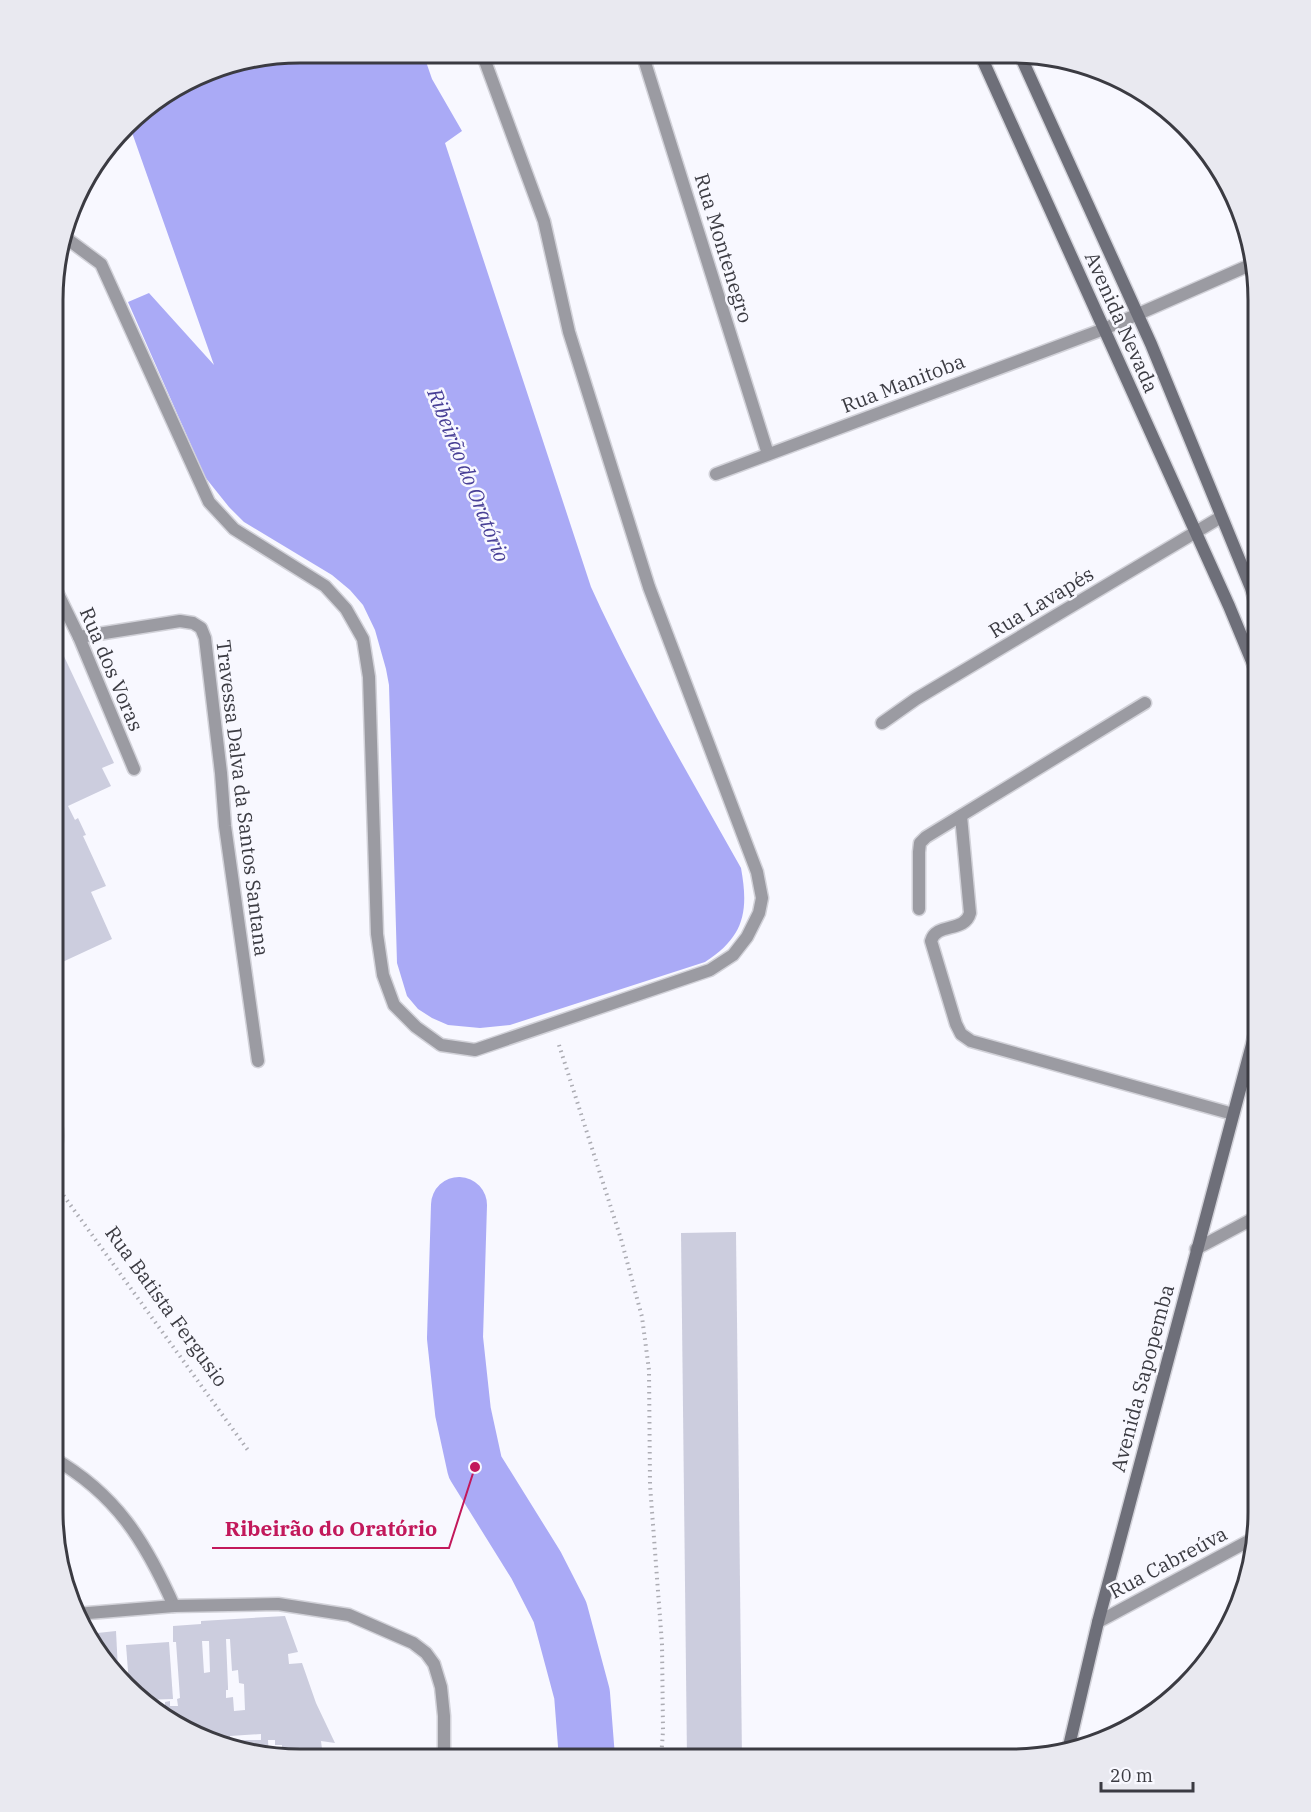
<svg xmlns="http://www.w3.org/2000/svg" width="1311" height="1812" font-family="'IBM Plex Serif',serif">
<rect width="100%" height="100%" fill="#f8f8ff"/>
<path fill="#aaaaf6" d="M300 53H423L432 79 462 131 445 143 591 587C635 684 689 775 741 868 749 912 744 937 705 962L510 1025 480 1028 448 1025 432 1018 418 1009 407 996 397 963 389 685 386 669 375 630 363 605 350 590 332 575 244 522 229 507 205 477 128 302 149 293 214 365 129 124 137 114 220 66Z"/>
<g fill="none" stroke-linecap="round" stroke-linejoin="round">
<polyline stroke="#aaaaf6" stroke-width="56" points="459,1205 455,1338 463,1412 475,1467 536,1565 560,1612 582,1694 587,1758"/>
</g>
<g fill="#cccdde" fill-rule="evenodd">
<polygon points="54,635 114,763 102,768 111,786 68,806 75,820 78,818 86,835 83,836 106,886 91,892 112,939 56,965 53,959 54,723 63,719 60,714 54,717"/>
<polygon points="736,1232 742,1759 687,1759 681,1233"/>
<path d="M285 1616 298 1652 288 1654 289 1664 302 1663 316 1703 335 1743 321 1741 323 1757H282V1745H275V1740H268L269 1757 214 1743V1735H209L210 1742 206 1741 158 1713V1707L165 1706V1702L170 1701V1706H178L177 1699 180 1698 176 1642H173V1626L201 1624V1621ZM226 1639H230L232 1671 238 1670 239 1683 244 1684 245 1710 234 1711 233 1697 226 1698V1690H228V1687ZM202 1641H209L210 1672 204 1673ZM261 1734V1740H230V1736Z"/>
<polygon points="116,1631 118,1670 88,1634"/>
<polygon points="169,1642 173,1699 143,1700 129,1684 126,1645"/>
</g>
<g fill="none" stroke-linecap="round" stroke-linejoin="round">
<defs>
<g id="service">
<polyline points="66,238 101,264 209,502 234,529 325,586 346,609 363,639 369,677 377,934 383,975 394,1005 416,1027 441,1045 475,1050 710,970 733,955 747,937 759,913 762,898 757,872 649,587 569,332 544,221 482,53"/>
<path d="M961 816 970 913C965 933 936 922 931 941L956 1024 961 1034 971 1041 1233 1114"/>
<polyline points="919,909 919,852 920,843 926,837 1145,703"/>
</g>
<g id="minor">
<polyline points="642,53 768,454"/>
<polyline points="65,237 66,238"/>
<polyline points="716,474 1104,329"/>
<polyline points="54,586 79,637 134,769"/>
<polyline points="79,637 180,621 193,623 201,628 205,638 221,773 225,826 258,1061"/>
<polyline points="882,723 916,699 1221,517"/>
<path d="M53 1156C59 1142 58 1127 53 1111"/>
<path d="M53 1458C116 1494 145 1541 174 1606"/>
<polyline points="76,1614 174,1606 278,1604 349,1615 413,1643 426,1653 434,1664 441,1687 444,1716 444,1758"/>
</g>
<g id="tertiary">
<polyline points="1104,329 1250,265"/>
<polyline points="1196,1249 1258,1216"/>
<polyline points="1098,1622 1256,1537"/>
</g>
<g id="secondary">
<polyline points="980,54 1229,606 1258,676"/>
<polyline points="1020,55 1151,344 1251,588 1258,612"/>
<polyline points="1069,1746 1098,1622 1258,1022"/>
</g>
</defs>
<use href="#service" stroke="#d2d2d9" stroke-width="15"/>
<use href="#minor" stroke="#d2d2d9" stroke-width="15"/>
<use href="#tertiary" stroke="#d2d2d9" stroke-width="15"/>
<use href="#secondary" stroke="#d2d2d9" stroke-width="15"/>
<g stroke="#acacb3" stroke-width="4" stroke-dasharray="1.5 4.5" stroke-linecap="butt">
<polyline points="559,1045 621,1239 642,1317 649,1370 650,1485 662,1644 663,1731 661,1759"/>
<polyline points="53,1181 250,1453"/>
</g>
<use href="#service" stroke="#9b9ba2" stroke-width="12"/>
<use href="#minor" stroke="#9b9ba2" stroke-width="12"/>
<use href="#tertiary" stroke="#9b9ba2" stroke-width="12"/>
<use href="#secondary" stroke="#6e6f79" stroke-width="12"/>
</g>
<g text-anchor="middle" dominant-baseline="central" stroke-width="5" stroke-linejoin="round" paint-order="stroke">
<g font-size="20" fill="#3b3b42" stroke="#f8f8ff">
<text transform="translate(724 248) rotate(73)">Rua Montenegro</text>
<text transform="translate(1122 322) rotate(66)">Avenida Nevada</text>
<text transform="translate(903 383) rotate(-21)">Rua Manitoba</text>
<text transform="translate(1041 602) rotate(-31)">Rua Lavapés</text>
<text transform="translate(112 669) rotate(67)">Rua dos Voras</text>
<text transform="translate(243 798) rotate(83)">Travessa Dalva da Santos Santana</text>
<text transform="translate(167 1306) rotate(54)">Rua Batista Fergusio</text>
<text transform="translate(1142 1378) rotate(-75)">Avenida Sapopemba</text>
<text transform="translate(1168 1562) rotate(-28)">Rua Cabreúva</text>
</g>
<g font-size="21" font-style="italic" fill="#483f96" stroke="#f8f8ff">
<text transform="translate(469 475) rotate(68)">Ribeirão do Oratório</text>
</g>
</g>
<path d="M0 0H1311V1812H0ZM300 63H1011A237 237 0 0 1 1248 300V1512A237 237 0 0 1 1011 1749H300A237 237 0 0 1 63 1512V300A237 237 0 0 1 300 63Z" fill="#e9e9f0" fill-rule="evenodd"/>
<path fill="none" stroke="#3b3b42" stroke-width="3" d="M300 63H1011A237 237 0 0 1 1248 300V1512A237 237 0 0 1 1011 1749H300A237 237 0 0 1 63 1512V300A237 237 0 0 1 300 63Z"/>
<path fill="none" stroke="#c2185b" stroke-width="2" d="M475 1467L449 1548H212"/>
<circle fill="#c2185b" stroke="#f8f8ff" stroke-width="2" cx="475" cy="1467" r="6"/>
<g font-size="21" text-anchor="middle" font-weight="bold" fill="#c2185b" stroke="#f8f8ff" stroke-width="5" stroke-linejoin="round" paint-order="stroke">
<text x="331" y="1536">Ribeirão do Oratório</text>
</g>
<path d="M1101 1782v9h92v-9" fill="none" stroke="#3b3b42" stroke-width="3"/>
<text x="1110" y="1782" font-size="18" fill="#3b3b42" stroke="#f8f8ff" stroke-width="4.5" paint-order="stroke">20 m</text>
</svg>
